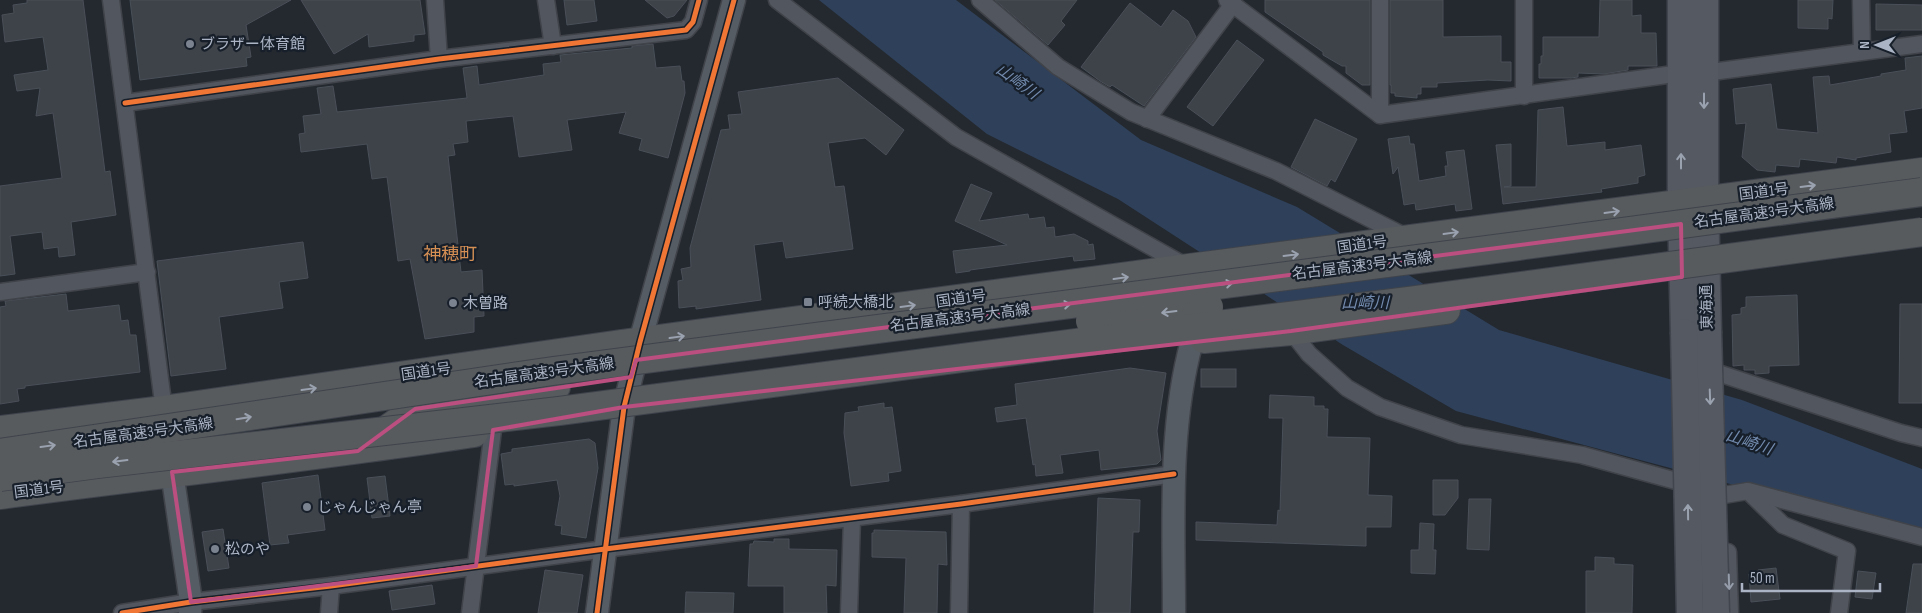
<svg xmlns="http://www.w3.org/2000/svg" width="1922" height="613" font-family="'Sofia Sans Condensed','Noto Sans JP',sans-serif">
<rect width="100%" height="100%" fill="#242930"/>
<polygon fill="#2f415a" points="819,0 956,0 1141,140 1297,207 1499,330 1742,400 1922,469 1922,535 1456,411 1343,345 1118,199 987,134"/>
<g fill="#3e4249" stroke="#4a5058">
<polygon points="27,0 83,0 105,172 110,171 116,215 71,222 75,255 59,257 58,247 44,249 42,232 10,236 15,274 0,276 0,186 62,178 53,113 36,116 40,88 17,91 14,75 48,70 43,37 5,42 2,15 14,13 13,5 27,3"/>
<polygon points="130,0 291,0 246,25 251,57 246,58 247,66 140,80"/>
<polygon points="301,0 420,0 425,34 414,35 414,41 369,47 368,34 334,54"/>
<polygon points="564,0 594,0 597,21 567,25"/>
<polygon points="645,0 687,0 674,16 667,18"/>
<polygon points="995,0 1077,0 1061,21 1065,25 1048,45"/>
<polygon points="1265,0 1370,0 1370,85 1362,85 1346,73 1346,66 1342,66 1323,55 1323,52 1265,12"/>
<polygon points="1390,0 1443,0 1443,37 1501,36 1501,62 1511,62 1511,81 1488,80 1437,83 1437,87 1421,87 1421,94 1417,94 1417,98 1395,96 1395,93 1391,93 1391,85 1390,85"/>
<polygon points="1600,0 1632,0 1632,16 1641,15 1641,33 1656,33 1657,66 1628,66 1628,70 1604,74 1578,73 1578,77 1571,78 1539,78 1539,64 1541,64 1541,56 1543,56 1543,37 1599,37"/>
<polygon points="1798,0 1833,0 1832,19 1828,18 1828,29 1798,28"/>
<polygon points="1130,3 1161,27 1173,10 1188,21 1196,37 1144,106 1112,85 1110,87 1100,81 1081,67"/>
<polygon points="1876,4 1922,5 1922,30 1876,30"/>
<polygon points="1237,40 1264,60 1213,126 1187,107"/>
<polygon points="653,44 656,68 680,66 682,81 684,81 685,93 668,158 639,150 642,139 619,133 626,112 567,120 572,150 519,157 513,116 466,121 468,142 453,144 455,155 448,156 461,272 482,270 484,316 474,317 474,332 425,339 410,259 398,261 387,177 372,179 367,144 301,152 299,134 305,133 303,116 321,114 317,88 333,86 337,112 467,98 463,68 477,66 479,85 544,75 543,64 561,62 560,55 632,48 632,46"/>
<polygon points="1922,56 1922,108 1904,111 1907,132 1889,134 1891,152 1856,158 1856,160 1837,157 1836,163 1800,159 1799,167 1776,165 1775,172 1757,170 1742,157 1746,123 1736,124 1733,89 1771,84 1777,129 1818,133 1813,77 1829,76 1830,85 1881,76 1881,74 1906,70 1905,58"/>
<polygon points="838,78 904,130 886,155 865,138 828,143 835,187 844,186 853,249 786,258 783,241 754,245 761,300 696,309 696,306 679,308 678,281 683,280 681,269 691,267 690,248 721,130 730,129 728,115 742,114 738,92"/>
<polygon points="1563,107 1567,146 1605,142 1605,150 1641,145 1645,175 1638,177 1638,183 1601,189 1602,192 1503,204 1496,145 1511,144 1511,186 1504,187 1536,187 1538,110"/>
<polygon points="1315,119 1357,139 1335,182 1331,179 1327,186 1291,167"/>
<polygon points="1409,136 1410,144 1414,144 1419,181 1446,176 1445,166 1448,166 1446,152 1464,150 1472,209 1456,211 1455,204 1416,210 1415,203 1404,205 1398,167 1393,174 1388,139"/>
<polygon points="971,184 992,193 979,221 1028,214 1029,219 1044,217 1046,228 1054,227 1055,237 1074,234 1088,241 1088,245 1093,244 1095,259 1074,261 1073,256 970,270 970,271 956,273 953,251 1007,245 955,221"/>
<polygon points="303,242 308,278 279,282 283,308 219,317 226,369 171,376 157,261"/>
<polygon points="66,294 68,311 119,305 121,321 128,320 130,335 136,335 140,372 25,386 25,388 17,389 19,401 0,404 0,307 6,306 5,301"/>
<polygon points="1797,295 1799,365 1769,366 1769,373 1755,374 1755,370 1744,370 1744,365 1733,366 1732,315 1741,314 1741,308 1746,307 1746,297"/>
<polygon points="1900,304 1922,304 1922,403 1899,403"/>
<polygon points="1130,368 1166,373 1157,431 1161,460 1157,464 1101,470 1099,450 1060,455 1063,473 1036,476 1035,464 1033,465 1026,418 997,422 995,408 1017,405 1015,384"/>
<rect x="1201" y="369" width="35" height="18"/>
<polygon points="1270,395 1314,397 1314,406 1324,406 1324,409 1328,409 1327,437 1370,438 1368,495 1392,496 1391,527 1366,527 1366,546 1196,540 1196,522 1277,525 1278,510 1280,511 1283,418 1269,418"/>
<polygon points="884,403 884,408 892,407 901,471 888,473 889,481 851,486 844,433 845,413 859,411 858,407"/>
<polygon points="589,439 595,443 598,468 586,538 561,534 562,526 555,525 560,496 557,480 514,486 514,484 505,485 501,454 512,452 512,449"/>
<polygon points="318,475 325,530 287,535 289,543 270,545 262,483"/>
<polygon points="385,476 390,516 372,518 367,478"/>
<polygon points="1433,480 1458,480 1458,498 1445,515 1433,515"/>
<polygon points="1098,498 1140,500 1139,532 1133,532 1130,613 1094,613"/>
<polygon points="1469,499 1491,499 1489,550 1467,549"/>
<polygon points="1420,523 1434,524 1433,550 1436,550 1435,574 1411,573 1411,550 1419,550"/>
<polygon points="223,529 229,568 208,571 202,532"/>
<polygon points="874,530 946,532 947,565 938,564 937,613 904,613 906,558 872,557 872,533 874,533"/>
<polygon points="774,539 789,539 789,549 837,550 836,586 826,585 827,613 784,613 784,586 748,586 750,544 753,544 754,541 774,542"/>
<polygon points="1595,557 1614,558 1614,564 1633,565 1632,613 1586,613 1586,571 1595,571"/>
<polygon points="1913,564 1922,564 1922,613 1906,613"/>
<polygon points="1776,568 1780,599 1751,602 1749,574 1758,573 1758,570"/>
<polygon points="545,570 583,575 577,613 538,613"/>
<polygon points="1858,571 1876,573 1872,599 1855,597"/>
<polygon points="432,585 435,604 392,610 389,591"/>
<polygon points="686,592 734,593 733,613 685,613"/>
</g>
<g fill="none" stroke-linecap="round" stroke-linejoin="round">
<defs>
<g id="street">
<polyline points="111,0 164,410"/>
<polyline points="435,0 439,59"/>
<polyline points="546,0 553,46"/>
<polyline points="777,0 956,137 1189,268"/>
<polyline points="980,0 1058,67 1131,112 1276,171 1408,238"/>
<polyline points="1227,0 1380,115 1681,73"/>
<polyline points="1380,0 1380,115"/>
<polyline points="1861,0 1862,51"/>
<polyline points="1704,73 1922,44"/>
<polyline points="1524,96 1524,0"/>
<polyline points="125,103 439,59 686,30 693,22 699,0"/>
<polyline points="1147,119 1233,4 1233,0"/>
<polyline points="0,292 147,272"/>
<polyline points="1291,331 1309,354 1347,388 1380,407 1461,435 1582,455 1687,484"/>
<polyline points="1709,370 1901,433 1922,438"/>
<polyline points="1750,493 1783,525 1847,551 1839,613"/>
<polyline points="1712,497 1748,491 1922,537"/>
<polyline points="1707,552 1728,552 1730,613"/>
<polyline points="122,613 191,602 331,586 605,549 961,504 1174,474"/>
<polyline points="329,613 331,586"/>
<polyline points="470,613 493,430"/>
<polyline points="849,613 852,518"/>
<polyline points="959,613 961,504"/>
</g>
<g id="secondary">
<polyline points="172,472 191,602 190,613"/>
<polyline points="597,613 624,407 640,342 734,0"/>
<path d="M1174 613C1174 522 1168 429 1192 341"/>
</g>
<g id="primary">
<polyline points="1681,0 1681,203 1684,332"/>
<polyline points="1705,0 1705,200 1708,331"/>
</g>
<g id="highway">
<polyline points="1204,339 1291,331 1446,310"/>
<polyline points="0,430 164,410 621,344 1189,268 1922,172"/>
<polyline points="378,436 415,409 556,387"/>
<path d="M0 495C158 474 317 457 474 433"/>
</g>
</defs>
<use href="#street" stroke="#404349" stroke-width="19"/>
<use href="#secondary" stroke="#404349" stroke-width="25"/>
<use href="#primary" stroke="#41454d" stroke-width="29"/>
<use href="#highway" stroke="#3f444c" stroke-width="30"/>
<use href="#street" stroke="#52575f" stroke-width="16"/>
<use href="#secondary" stroke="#565c64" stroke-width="22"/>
<use href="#primary" stroke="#555961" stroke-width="26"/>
<use href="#highway" stroke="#585b5e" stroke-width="28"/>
<defs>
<g id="primary-bridge">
<polyline points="1708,331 1716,613"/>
<polyline points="1684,332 1690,613"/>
</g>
<g id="highway-bridge">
<polyline points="1090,321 1209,307"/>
<polyline points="0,453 553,371 1518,246 1922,192"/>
<polyline points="0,477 98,464 559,411 1114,338 1409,301 1922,232"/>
</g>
</defs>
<use href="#primary-bridge" stroke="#41454d" stroke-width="29" stroke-linecap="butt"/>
<use href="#highway-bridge" stroke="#3f444c" stroke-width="30" stroke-linecap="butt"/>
<use href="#primary-bridge" stroke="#555961" stroke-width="26"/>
<use href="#highway-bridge" stroke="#585b5e" stroke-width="28"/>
<defs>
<g id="cycleway">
<polyline points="125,103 439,59 686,30 693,22 699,0"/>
<polyline points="122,613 191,602 331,586 605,549 961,504 1174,474"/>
<polyline points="597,613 624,407 640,342 734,0"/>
</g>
</defs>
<use href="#cycleway" stroke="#171f2a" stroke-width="8"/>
<use href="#cycleway" stroke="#f07635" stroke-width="5"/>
</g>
<defs><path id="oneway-shaft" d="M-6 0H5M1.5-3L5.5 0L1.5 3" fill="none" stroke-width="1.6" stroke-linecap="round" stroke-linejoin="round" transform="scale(1.25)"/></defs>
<g stroke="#9aa2b0">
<use href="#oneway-shaft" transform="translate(1704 101) rotate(90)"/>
<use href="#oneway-shaft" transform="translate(1681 161) rotate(-90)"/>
<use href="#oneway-shaft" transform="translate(1808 186) rotate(-7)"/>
<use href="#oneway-shaft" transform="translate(1612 212) rotate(-8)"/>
<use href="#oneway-shaft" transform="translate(1451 233) rotate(-8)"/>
<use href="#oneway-shaft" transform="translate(1291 255) rotate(-7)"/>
<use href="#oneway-shaft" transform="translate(1121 278) rotate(-8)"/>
<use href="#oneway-shaft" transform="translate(1225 284) rotate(-7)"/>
<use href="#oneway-shaft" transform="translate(1063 305) rotate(-7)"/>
<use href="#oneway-shaft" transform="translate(908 306) rotate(-8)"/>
<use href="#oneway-shaft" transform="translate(1169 312) rotate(173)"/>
<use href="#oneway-shaft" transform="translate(677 337) rotate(-8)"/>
<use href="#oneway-shaft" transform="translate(309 389) rotate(-8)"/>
<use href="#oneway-shaft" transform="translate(1710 397) rotate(88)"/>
<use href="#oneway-shaft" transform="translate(244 418) rotate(-9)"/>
<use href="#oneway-shaft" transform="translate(48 446) rotate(-8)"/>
<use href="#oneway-shaft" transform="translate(120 461) rotate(173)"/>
<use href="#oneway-shaft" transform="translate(1688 512) rotate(-91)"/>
</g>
<use stroke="#959dab" href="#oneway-shaft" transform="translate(1729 582) rotate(88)"/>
<path fill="none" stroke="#ba4f80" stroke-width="4" stroke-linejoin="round" d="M1681 224 1682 277 1291 331 624 407 493 430 476 566 191 602 172 472 358 451 415 409 631 377 636 360Z"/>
<g fill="#7c8390" stroke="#171f2a" stroke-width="2">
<circle cx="190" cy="44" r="5"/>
<rect x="803" y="297" width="10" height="10" rx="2.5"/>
<circle cx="453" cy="303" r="5"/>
<circle cx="307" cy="507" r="5"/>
<circle cx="215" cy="549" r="5"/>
</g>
<g text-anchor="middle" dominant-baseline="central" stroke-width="4.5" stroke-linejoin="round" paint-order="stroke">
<g font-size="15" fill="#abb4c4" stroke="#171f2a" text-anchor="start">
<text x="200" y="44">ブラザー体育館</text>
<text x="818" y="302">呼続大橋北</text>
<text x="463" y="303">木曽路</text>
<text x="317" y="507">じゃんじゃん亭</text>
<text x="225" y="549">松のや</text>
</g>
<g font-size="15" fill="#abb4c4" stroke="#171f2a">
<text transform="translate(1764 192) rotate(-7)">国道1号</text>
<text transform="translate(1764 213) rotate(-8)">名古屋高速3号大高線</text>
<text transform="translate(1362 245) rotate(-8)">国道1号</text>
<text transform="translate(1362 266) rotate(-7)">名古屋高速3号大高線</text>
<text transform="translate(961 299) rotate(-8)">国道1号</text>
<text transform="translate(1707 307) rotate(-91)">東海通</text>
<text transform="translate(960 318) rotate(-7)">名古屋高速3号大高線</text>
<text transform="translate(426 372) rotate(-8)">国道1号</text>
<text transform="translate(544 373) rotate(-8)">名古屋高速3号大高線</text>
<text transform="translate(143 433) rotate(-8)">名古屋高速3号大高線</text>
<text transform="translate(39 490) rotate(-7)">国道1号</text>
</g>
<g font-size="16" font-style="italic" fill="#728aad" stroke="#171f2a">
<text transform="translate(1017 82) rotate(36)">山崎川</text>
<text x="1365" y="303">山崎川</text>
<text transform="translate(1749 443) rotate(19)">山崎川</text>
</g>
<g font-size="18" fill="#d58f54" stroke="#171f2a">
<text x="450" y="254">神穂町</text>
</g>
</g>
<g transform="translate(1877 45) rotate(270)" stroke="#171f2a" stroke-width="4" paint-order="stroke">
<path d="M0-4L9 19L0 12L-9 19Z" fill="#abb4c4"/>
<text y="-8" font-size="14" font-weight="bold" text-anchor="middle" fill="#abb4c4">N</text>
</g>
<path d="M1742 583v8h138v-8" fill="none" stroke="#abb4c4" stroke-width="2.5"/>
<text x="1750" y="583" font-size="15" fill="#abb4c4" stroke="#171f2a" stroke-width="4" paint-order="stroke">50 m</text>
</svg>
